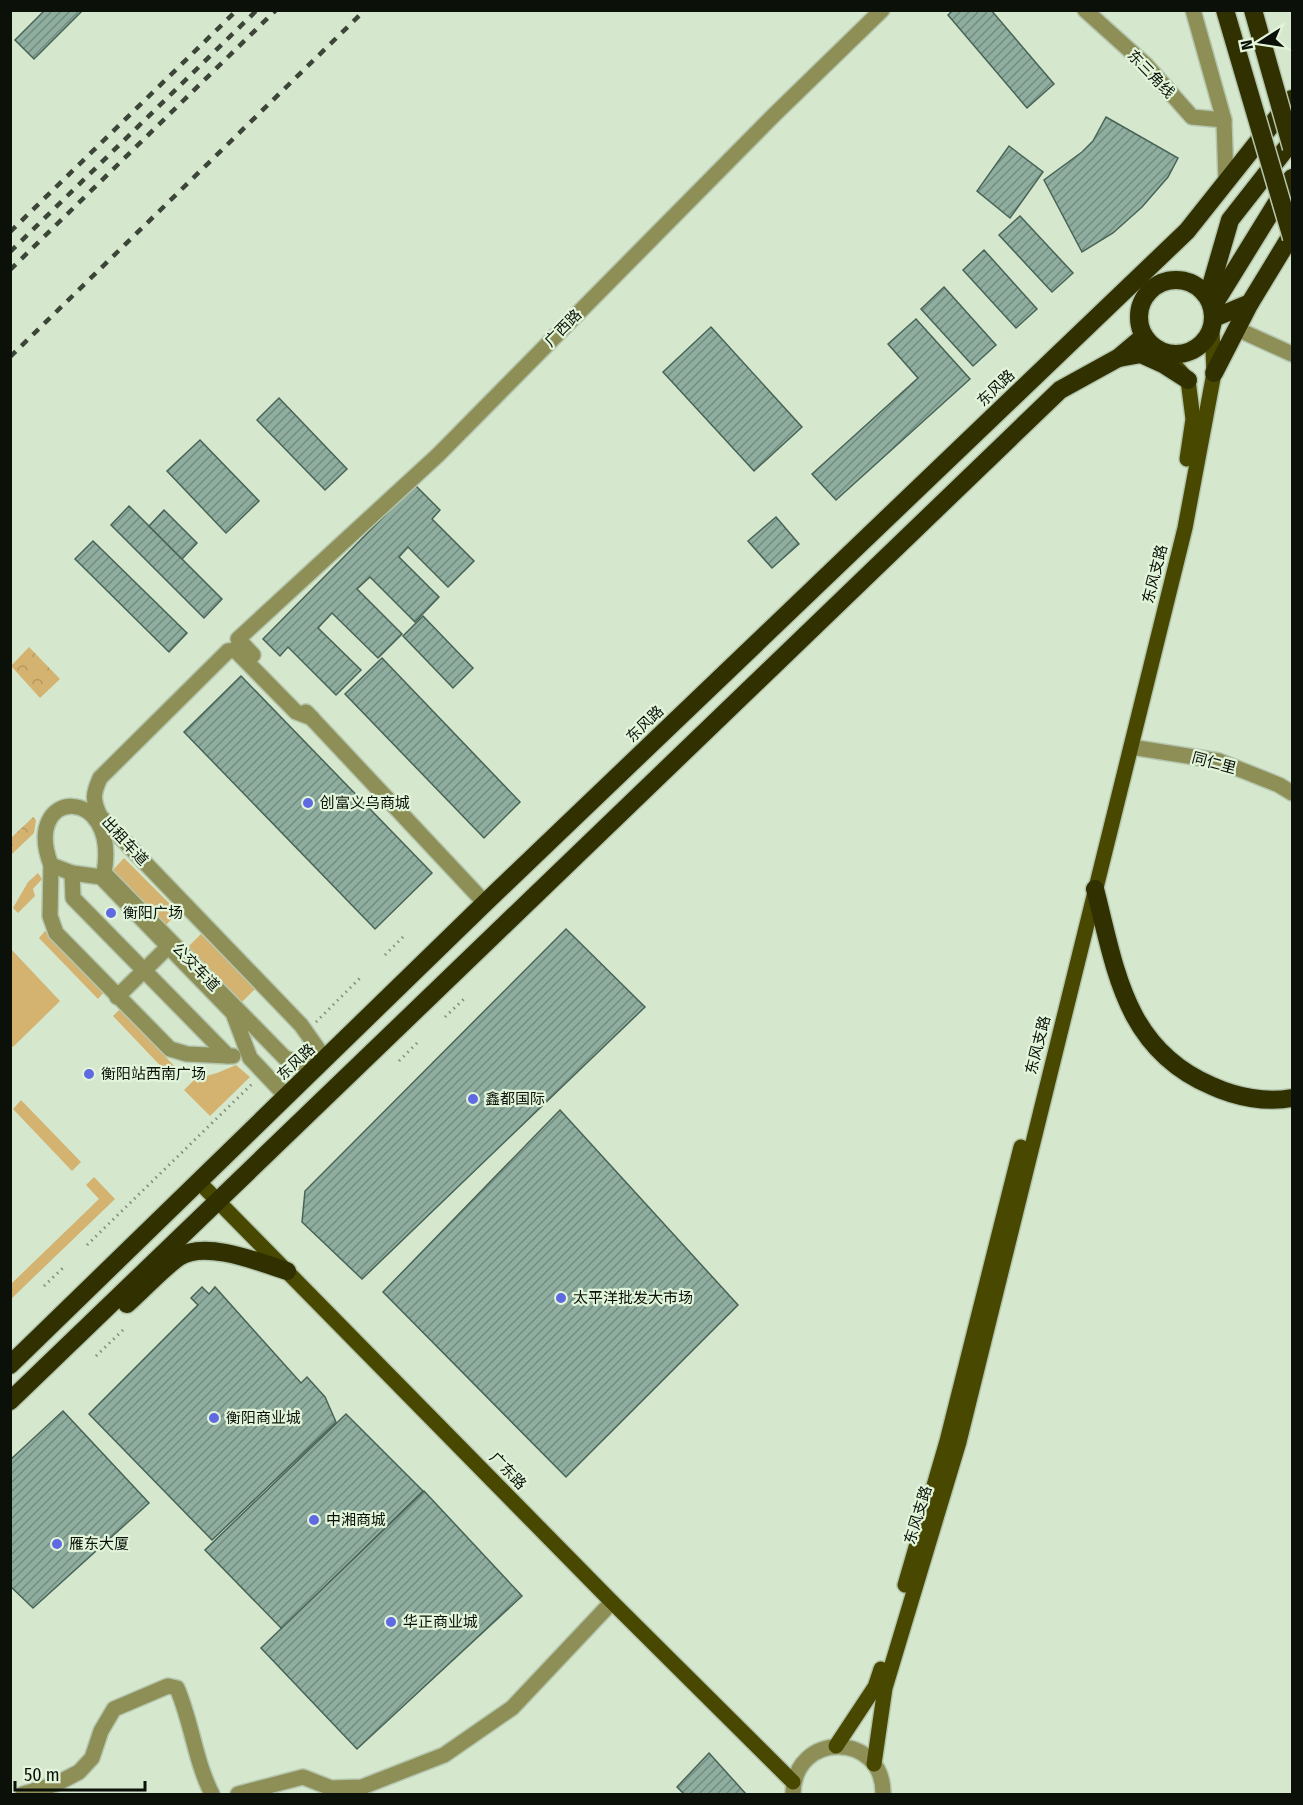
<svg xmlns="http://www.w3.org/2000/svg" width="1303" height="1805" font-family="'Fira Sans Condensed','Noto Sans SC',sans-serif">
<defs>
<pattern id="forest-crowns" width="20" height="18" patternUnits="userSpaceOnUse" patternTransform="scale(1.5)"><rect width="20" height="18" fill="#d4b270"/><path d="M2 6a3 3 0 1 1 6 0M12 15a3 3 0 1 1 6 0" fill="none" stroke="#b59860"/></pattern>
<pattern id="building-hatch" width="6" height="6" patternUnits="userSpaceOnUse" patternTransform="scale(1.5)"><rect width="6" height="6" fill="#8fae9f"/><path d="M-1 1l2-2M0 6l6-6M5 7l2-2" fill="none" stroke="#738c80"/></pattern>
</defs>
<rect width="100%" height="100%" fill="#d5e8ce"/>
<g fill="#d4b270">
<polygon points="124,858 178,912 165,926 111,872"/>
<polygon points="38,873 42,879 33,889 35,896 18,913 13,908 28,882"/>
<polygon points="45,931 104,992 98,999 39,938"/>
<polygon points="201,934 255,989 241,1003 187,948"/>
<polygon points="11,949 60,1001 13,1047 10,1045"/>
<polygon points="120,1009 180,1072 173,1079 113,1016"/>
<polygon points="236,1065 250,1077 210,1116 184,1090 195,1079 217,1073"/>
<polygon points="21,1100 81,1162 72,1171 13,1109"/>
<polygon points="94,1177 115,1199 11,1299 11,1284 99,1199 86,1185"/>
</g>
<g fill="url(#forest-crowns)">
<polygon points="29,647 60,679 40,698 11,666"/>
<polygon points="33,817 36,820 34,833 11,855 11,838"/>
</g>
<g fill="url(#building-hatch)" stroke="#486457" stroke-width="1.5">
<polygon points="45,10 83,10 34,59 15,40"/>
<polygon points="953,10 991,10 1054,84 1027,108 948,15"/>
<polygon points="1106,117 1178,158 1168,177 1142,207 1113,233 1082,252 1044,180 1082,152 1093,141"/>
<polygon points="1009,146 1043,172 1010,218 977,191"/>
<polygon points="1020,216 1073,273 1052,292 999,235"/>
<polygon points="984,250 1037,309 1016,328 963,270"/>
<polygon points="944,287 996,345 973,366 921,309"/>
<polygon points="916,319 970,379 836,500 812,474 918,378 888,344"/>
<polygon points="711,327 802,427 754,471 663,372"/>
<polygon points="279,398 347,469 325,490 257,420"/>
<polygon points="200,440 259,501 226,533 167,471"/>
<polygon points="415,485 440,510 432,519 474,561 448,587 408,547 399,557 439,597 415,622 370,577 357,589 402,634 378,658 332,613 318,628 361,670 336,695 288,647 280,656 263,639"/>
<polygon points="129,506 222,599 204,618 111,525"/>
<polygon points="164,510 197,543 182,559 149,526"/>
<polygon points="776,517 799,544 772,568 748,541"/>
<polygon points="93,541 187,633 169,652 75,559"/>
<polygon points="423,616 473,668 453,688 403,636"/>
<polygon points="382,658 520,802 484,838 345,694"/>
<polygon points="241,676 432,873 375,929 184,732"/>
<polygon points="566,929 645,1007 362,1279 302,1222 305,1191"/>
<polygon points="560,1110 738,1305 566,1477 383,1292"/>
<polygon points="202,1287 209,1294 215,1287 301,1383 307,1377 325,1397 336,1422 212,1540 89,1414 198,1305 191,1298"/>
<polygon points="63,1411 149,1503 33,1608 10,1586 10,1460"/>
<polygon points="346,1414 423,1491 282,1629 205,1550"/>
<polygon points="424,1491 522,1596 357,1749 261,1648"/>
<polygon points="709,1753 746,1794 684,1794 677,1787"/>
</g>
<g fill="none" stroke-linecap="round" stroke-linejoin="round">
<defs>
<g id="minor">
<polyline points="1085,10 1146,65 1192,117 1224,120"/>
<polyline points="1193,10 1224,120 1226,181"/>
<polyline points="1237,329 1292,354"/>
<polyline points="253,655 238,639 438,455 774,115 882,10"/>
<polyline points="306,712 485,903"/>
<polyline points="1131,747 1219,761 1279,785 1292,793"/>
<polyline points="51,865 50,916 56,933 170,1049 187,1054 228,1056"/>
<polyline points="72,873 73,898 228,1056 233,1056"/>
<polyline points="117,997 172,943"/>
<path d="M286 1096 250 1058 233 1013 101 877 72 873 51 865C21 787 120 784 104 873L285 1058 301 1063 325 1059 301 1025 100 816C92 799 93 794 100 778L228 651 235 650 296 712 312 718"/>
<path d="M23 1794 56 1784 79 1772 92 1758 101 1731 114 1709 168 1686 177 1688C192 1723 195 1761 212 1794"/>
<polyline points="238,1794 303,1777 331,1788 362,1787 444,1755 512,1708 612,1602"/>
<path d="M793 1794C794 1730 884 1732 883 1794"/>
</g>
<g id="major">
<polyline points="1163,352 1188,380 1193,419 1187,459"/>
<polyline points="199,1182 612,1602 793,1782"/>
<polyline points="905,1585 947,1441 1021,1147"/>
<polyline points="836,1746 875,1687 881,1669"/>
<polyline points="874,1764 885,1688 959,1442 1185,528 1214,373 1212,330"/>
</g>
<g id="highway">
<circle cx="1176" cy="317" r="37"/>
<polyline points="1208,296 1230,220 1292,141"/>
<polyline points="1213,306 1292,178"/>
<polyline points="1214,318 1250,303 1292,234"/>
<polyline points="1119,358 1141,354 1163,364 1188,380"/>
<polyline points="1214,373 1250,303"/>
<path d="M1095 889C1116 971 1125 1049 1212 1086 1236 1097 1266 1103 1292 1098"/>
<path d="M127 1304C142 1291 164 1267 179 1257 205 1240 259 1262 287 1271"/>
<polyline points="10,1365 485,903 1187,231 1292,99"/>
<polyline points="10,1401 1060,390 1118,358 1144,336"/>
</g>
</defs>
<use href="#minor" stroke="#b5c6ae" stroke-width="18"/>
<use href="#major" stroke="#b5c6ae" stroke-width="18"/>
<use href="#highway" stroke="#b5c6ae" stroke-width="21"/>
<g stroke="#818e7b" stroke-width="3" stroke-dasharray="1.5 4.5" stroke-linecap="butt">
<polyline points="385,955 405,935"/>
<polyline points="445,1017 466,997"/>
<polyline points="316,1022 362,976"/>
<polyline points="399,1061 420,1040"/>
<polyline points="87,1245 253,1083"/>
<polyline points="44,1286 64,1267"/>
<polyline points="96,1356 123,1330"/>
</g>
<use href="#minor" stroke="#8d8f57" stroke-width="15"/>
<use href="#major" stroke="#484800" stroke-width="15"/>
<use href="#highway" stroke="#303000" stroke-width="18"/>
<g stroke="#3c4538" stroke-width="4.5" stroke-dasharray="8 8" stroke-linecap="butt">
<polyline points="10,232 237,10"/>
<polyline points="10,252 257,10"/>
<polyline points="10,270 276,10"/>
<polyline points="10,357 365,10"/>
</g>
<defs>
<g id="highway-bridge">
<polyline points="1225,10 1292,238"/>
<polyline points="1253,10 1292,148"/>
</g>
</defs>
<use href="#highway-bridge" stroke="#b5c6ae" stroke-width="21" stroke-linecap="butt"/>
<use href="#highway-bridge" stroke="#303000" stroke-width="18"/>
</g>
<g fill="#5f69e1" stroke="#e2f5db" stroke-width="2">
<circle cx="308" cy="803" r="6"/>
<circle cx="111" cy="913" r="6"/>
<circle cx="89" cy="1074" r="6"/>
<circle cx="473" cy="1099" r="6"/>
<circle cx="561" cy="1298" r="6"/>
<circle cx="214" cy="1418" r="6"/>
<circle cx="314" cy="1520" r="6"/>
<circle cx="57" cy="1544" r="6"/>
<circle cx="391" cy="1622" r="6"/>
</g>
<g text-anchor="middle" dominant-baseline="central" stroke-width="4.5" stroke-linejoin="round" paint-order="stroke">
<g font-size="15" fill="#0b1108" stroke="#e2f5db">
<text transform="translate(1151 74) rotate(46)">东三角线</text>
<text transform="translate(563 328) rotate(-45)">广西路</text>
<text transform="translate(996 388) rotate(-44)">东风路</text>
<text transform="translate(1155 574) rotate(-76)">东风支路</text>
<text transform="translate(645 724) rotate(-44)">东风路</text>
<text transform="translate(1214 763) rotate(15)">同仁里</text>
<text transform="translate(125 841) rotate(47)">出租车道</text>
<text transform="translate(196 967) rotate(46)">公交车道</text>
<text transform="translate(1038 1045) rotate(-76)">东风支路</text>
<text transform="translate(296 1062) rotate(-43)">东风路</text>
<text transform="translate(508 1471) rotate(46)">广东路</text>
<text transform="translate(918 1515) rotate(-73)">东风支路</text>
</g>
<g font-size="15" fill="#0b1108" stroke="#e2f5db" text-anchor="start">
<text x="320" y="803">创富义乌商城</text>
<text x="123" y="913">衡阳广场</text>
<text x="101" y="1074">衡阳站西南广场</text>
<text x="485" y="1099">鑫都国际</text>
<text x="573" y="1298">太平洋批发大市场</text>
<text x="226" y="1418">衡阳商业城</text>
<text x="326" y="1520">中湘商城</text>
<text x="69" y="1544">雁东大厦</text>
<text x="403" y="1622">华正商业城</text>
</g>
</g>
<rect width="1303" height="1805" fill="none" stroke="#0b1108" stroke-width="24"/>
<g transform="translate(1261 42) rotate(258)" stroke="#e2f5db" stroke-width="4.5" paint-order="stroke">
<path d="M0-4.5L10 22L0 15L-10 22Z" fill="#0b1108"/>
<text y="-9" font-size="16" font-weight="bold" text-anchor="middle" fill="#0b1108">N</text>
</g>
<path d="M15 1781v9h130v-9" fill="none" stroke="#0b1108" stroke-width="3"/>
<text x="24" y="1781" font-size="18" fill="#0b1108" stroke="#e2f5db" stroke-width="4.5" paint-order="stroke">50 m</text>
</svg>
